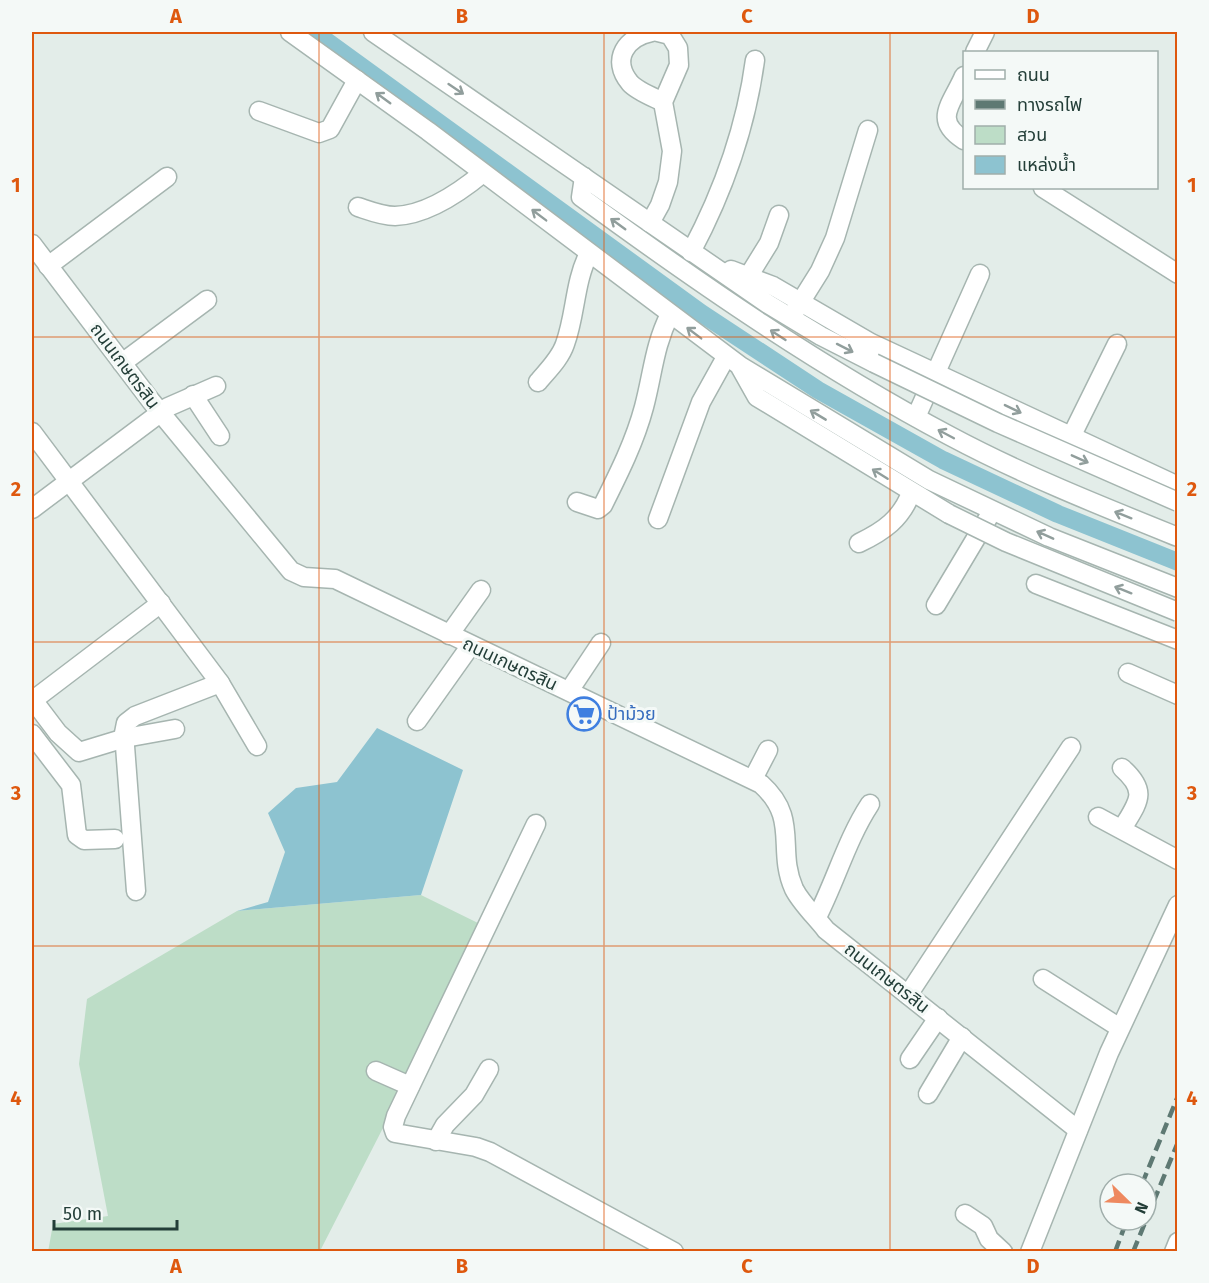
<svg xmlns="http://www.w3.org/2000/svg" width="1209" height="1283" font-family="'Fira Sans','Noto Sans Thai',sans-serif">
<rect width="100%" height="100%" fill="#e3ede9"/>
<polygon fill="#bdddc7" points="421,895 480,924 385,1124 320,1251 48,1252 53,1224 108,1216 79,1064 87,999 237,911"/>
<polygon fill="#8dc3d0" points="377,728 463,770 421,895 237,911 268,902 285,852 268,813 296,788 337,782"/>
<g fill="none" stroke-linecap="round" stroke-linejoin="round">
<polyline stroke="#8dc3d0" stroke-width="18" points="314,32 701,313 818,390 943,460 1058,514 1178,562"/>
<defs>
<g id="minor">
<polyline points="290,32 428,131 739,365 757,397 949,514"/>
<polyline points="373,32 768,304 821,336 874,363"/>
<path d="M652 32C627 37 610 59 630 83 637 91 653 97 663 102"/>
<polyline points="975,52 985,32"/>
<path d="M964 76C952 104 932 120 964 140"/>
<polyline points="259,111 319,133 330,129 357,80"/>
<path d="M584 177 581 197C700 284 820 367 950 436 1023 475 1101 506 1178 537"/>
<polyline points="1043,188 1178,274"/>
<path d="M358 207C370 211 382 216 395 216 426 215 460 192 483 173"/>
<polyline points="650,223 660,205 668,182 672,151 663,102 679,65 678,48 670,35 658,32"/>
<path d="M32 244 151 401 291 571 304 577 335 579 761 784C800 819 776 849 794 889 801 903 816 917 826 930L1078 1130"/>
<path d="M691 252C723 192 746 127 755 60"/>
<polyline points="48,266 167,177"/>
<polyline points="731,270 773,286 871,343 1178,486"/>
<polyline points="743,285 769,243 779,215"/>
<polyline points="795,311 820,271 835,238 868,130"/>
<polyline points="122,363 207,300"/>
<polyline points="742,367 929,480 1049,537 1178,588"/>
<path d="M538 382C547 371 560 359 565 344 576 314 574 283 589 253"/>
<polyline points="193,395 220,436"/>
<polyline points="916,417 980,274"/>
<polyline points="32,432 220,683 135,716 126,723 124,733 136,891"/>
<polyline points="1071,437 1117,344"/>
<path d="M577 502 598 509 603 505C619 473 635 441 644 407 653 373 654 346 670 314"/>
<polyline points="32,509 168,407 216,386"/>
<polyline points="658,519 701,402 726,357"/>
<path d="M859 543C884 531 901 519 911 493"/>
<polyline points="1036,584 1178,640"/>
<polyline points="936,605 988,518"/>
<polyline points="449,635 481,590"/>
<polyline points="1128,673 1178,695"/>
<polyline points="220,683 257,746"/>
<polyline points="569,691 601,643"/>
<polyline points="33,700 58,733 79,752 125,738 175,729"/>
<polyline points="32,701 161,603"/>
<polyline points="417,721 471,645"/>
<polyline points="32,734 71,785 77,835 84,840 115,839"/>
<polyline points="753,779 768,750"/>
<polyline points="1098,817 1178,860"/>
<polyline points="536,824 396,1116 393,1127 395,1133 476,1147 490,1152 674,1252"/>
<path d="M1122 829C1138 802 1149 792 1122 768"/>
<path d="M817 917C836 880 847 839 870 804"/>
<polyline points="1043,979 1120,1028"/>
<polyline points="908,995 1071,747"/>
<polyline points="910,1059 938,1018"/>
<polyline points="376,1071 410,1086"/>
<polyline points="928,1094 962,1037"/>
<polyline points="436,1141 445,1125 474,1095 489,1069"/>
<polyline points="965,1214 983,1226 989,1239 1003,1252"/>
<polyline points="1030,1252 1109,1053 1178,905"/>
<polyline points="1174,1252 1178,1242"/>
</g>
</defs>
<use href="#minor" stroke="#a6b5b0" stroke-width="21"/>
<use href="#minor" stroke="#fff" stroke-width="18"/>
<g stroke="#5e7973" stroke-width="4.5" stroke-dasharray="12 6" stroke-linecap="butt">
<polyline points="1142,1184 1178,1096"/>
<polyline points="1115,1252 1127,1220"/>
<polyline points="1133,1252 1178,1142"/>
</g>
<defs>
<g id="minor-bridge">
<polyline points="874,363 998,423 1178,502"/>
<polyline points="949,514 1006,542 1178,612"/>
</g>
</defs>
<use href="#minor-bridge" stroke="#a6b5b0" stroke-width="21" stroke-linecap="butt"/>
<use href="#minor-bridge" stroke="#fff" stroke-width="18"/>
</g>
<defs><path id="oneway-shaft" d="M-6 0H5M1.5-3L5.5 0L1.5 3" fill="none" stroke-width="1.6" stroke-linecap="round" stroke-linejoin="round" transform="scale(1.5)"/></defs>
<g stroke="#919e9c">
<use href="#oneway-shaft" transform="translate(456 89) rotate(34)"/>
<use href="#oneway-shaft" transform="translate(383 98) rotate(-144)"/>
<use href="#oneway-shaft" transform="translate(539 215) rotate(-143)"/>
<use href="#oneway-shaft" transform="translate(618 224) rotate(-144)"/>
<use href="#oneway-shaft" transform="translate(694 333) rotate(-143)"/>
<use href="#oneway-shaft" transform="translate(778 335) rotate(-147)"/>
<use href="#oneway-shaft" transform="translate(845 348) rotate(27)"/>
<use href="#oneway-shaft" transform="translate(1013 409) rotate(26)"/>
<use href="#oneway-shaft" transform="translate(818 415) rotate(-149)"/>
<use href="#oneway-shaft" transform="translate(946 434) rotate(-152)"/>
<use href="#oneway-shaft" transform="translate(1080 459) rotate(24)"/>
<use href="#oneway-shaft" transform="translate(880 474) rotate(-148)"/>
<use href="#oneway-shaft" transform="translate(1123 515) rotate(-158)"/>
<use href="#oneway-shaft" transform="translate(1045 535) rotate(-156)"/>
<use href="#oneway-shaft" transform="translate(1123 590) rotate(-158)"/>
</g>
<path fill="none" stroke="#de580e" stroke-width="1.5" stroke-opacity="0.55" d="M319 32V1252M604 32V1252M890 32V1252M32 337H1178M32 642H1178M32 946H1178"/>
<defs>
<symbol id="supermarket-ring" viewBox="-11 -11 22 22"><circle r="9.5" fill="#f4f9f7" stroke="#3f7fe0" stroke-width="1.5"/><path d="M-6-5.5h2.5l.6 2H6L4.5 2H-2.5L-4.4-4H-6ZM-1.5 3.2a1.3 1.3 0 1 0 .1 0ZM3 3.2a1.3 1.3 0 1 0 .1 0Z" fill="#3f7fe0"/></symbol>
</defs>
<g fill-rule="evenodd">
<use href="#supermarket-ring" x="565" y="695" width="38" height="38"/>
</g>
<g text-anchor="middle" dominant-baseline="central" stroke-width="6" stroke-linejoin="round" paint-order="stroke">
<g font-size="18" fill="#233e38" stroke="#f4f9f7">
<text transform="translate(125 366) rotate(53)">ถนนเกษตรสิน</text>
<text transform="translate(510 664) rotate(25)">ถนนเกษตรสิน</text>
<text transform="translate(887 978) rotate(38)">ถนนเกษตรสิน</text>
</g>
<g font-size="18" fill="#366cbe" stroke="#f4f9f7" text-anchor="start">
<text x="607" y="714">ป้าม้วย</text>
</g>
</g>
<rect width="1209" height="1283" fill="none" stroke="#f4f9f7" stroke-width="66"/>
<rect x="963" y="51" width="195" height="138" fill="#f4f9f7" stroke="#a0aeab" stroke-width="1.5"/>
<rect x="975" y="70" width="30" height="9" fill="#ffffff" stroke="#a0aeab" stroke-width="1.5"/>
<text x="1017" y="81" font-size="18" fill="#233e38">ถนน</text>
<rect x="975" y="100" width="30" height="9" fill="#5e7973" stroke="#a0aeab" stroke-width="1.5"/>
<text x="1017" y="111" font-size="18" fill="#233e38">ทางรถไฟ</text>
<rect x="975" y="126" width="30" height="18" fill="#bdddc7" stroke="#a0aeab" stroke-width="1.5"/>
<text x="1017" y="141" font-size="18" fill="#233e38">สวน</text>
<rect x="975" y="156" width="30" height="18" fill="#8dc3d0" stroke="#a0aeab" stroke-width="1.5"/>
<text x="1017" y="171" font-size="18" fill="#233e38">แหล่งน้ำ</text>
<g transform="translate(1128 1202) rotate(114)"><circle r="28" fill="#f4f9f7" stroke="#a0aeab" stroke-width="1.5"/>
<path d="M0-4.5L10 22L0 15L-10 22Z" fill="#ee895f"/>
<text y="-9" font-size="16" font-weight="bold" text-anchor="middle" fill="#233e38">N</text>
</g>
<path d="M54 1220v9h123v-9" fill="none" stroke="#233e38" stroke-width="3"/>
<text x="63" y="1220" font-size="18" fill="#233e38" stroke="#f4f9f7" stroke-width="4.5" paint-order="stroke">50 m</text>
<rect x="33" y="33" width="1143" height="1217" fill="none" stroke="#de580e" stroke-width="2"/>
<g font-size="20" text-anchor="middle" font-weight="bold" fill="#de580e">
<text x="176" y="23">A</text>
<text x="462" y="23">B</text>
<text x="747" y="23">C</text>
<text x="1033" y="23">D</text>
<text x="16" y="192">1</text>
<text x="1192" y="192">1</text>
<text x="16" y="496">2</text>
<text x="1192" y="496">2</text>
<text x="16" y="800">3</text>
<text x="1192" y="800">3</text>
<text x="16" y="1105">4</text>
<text x="1192" y="1105">4</text>
<text x="176" y="1273">A</text>
<text x="462" y="1273">B</text>
<text x="747" y="1273">C</text>
<text x="1033" y="1273">D</text>
</g>
</svg>
